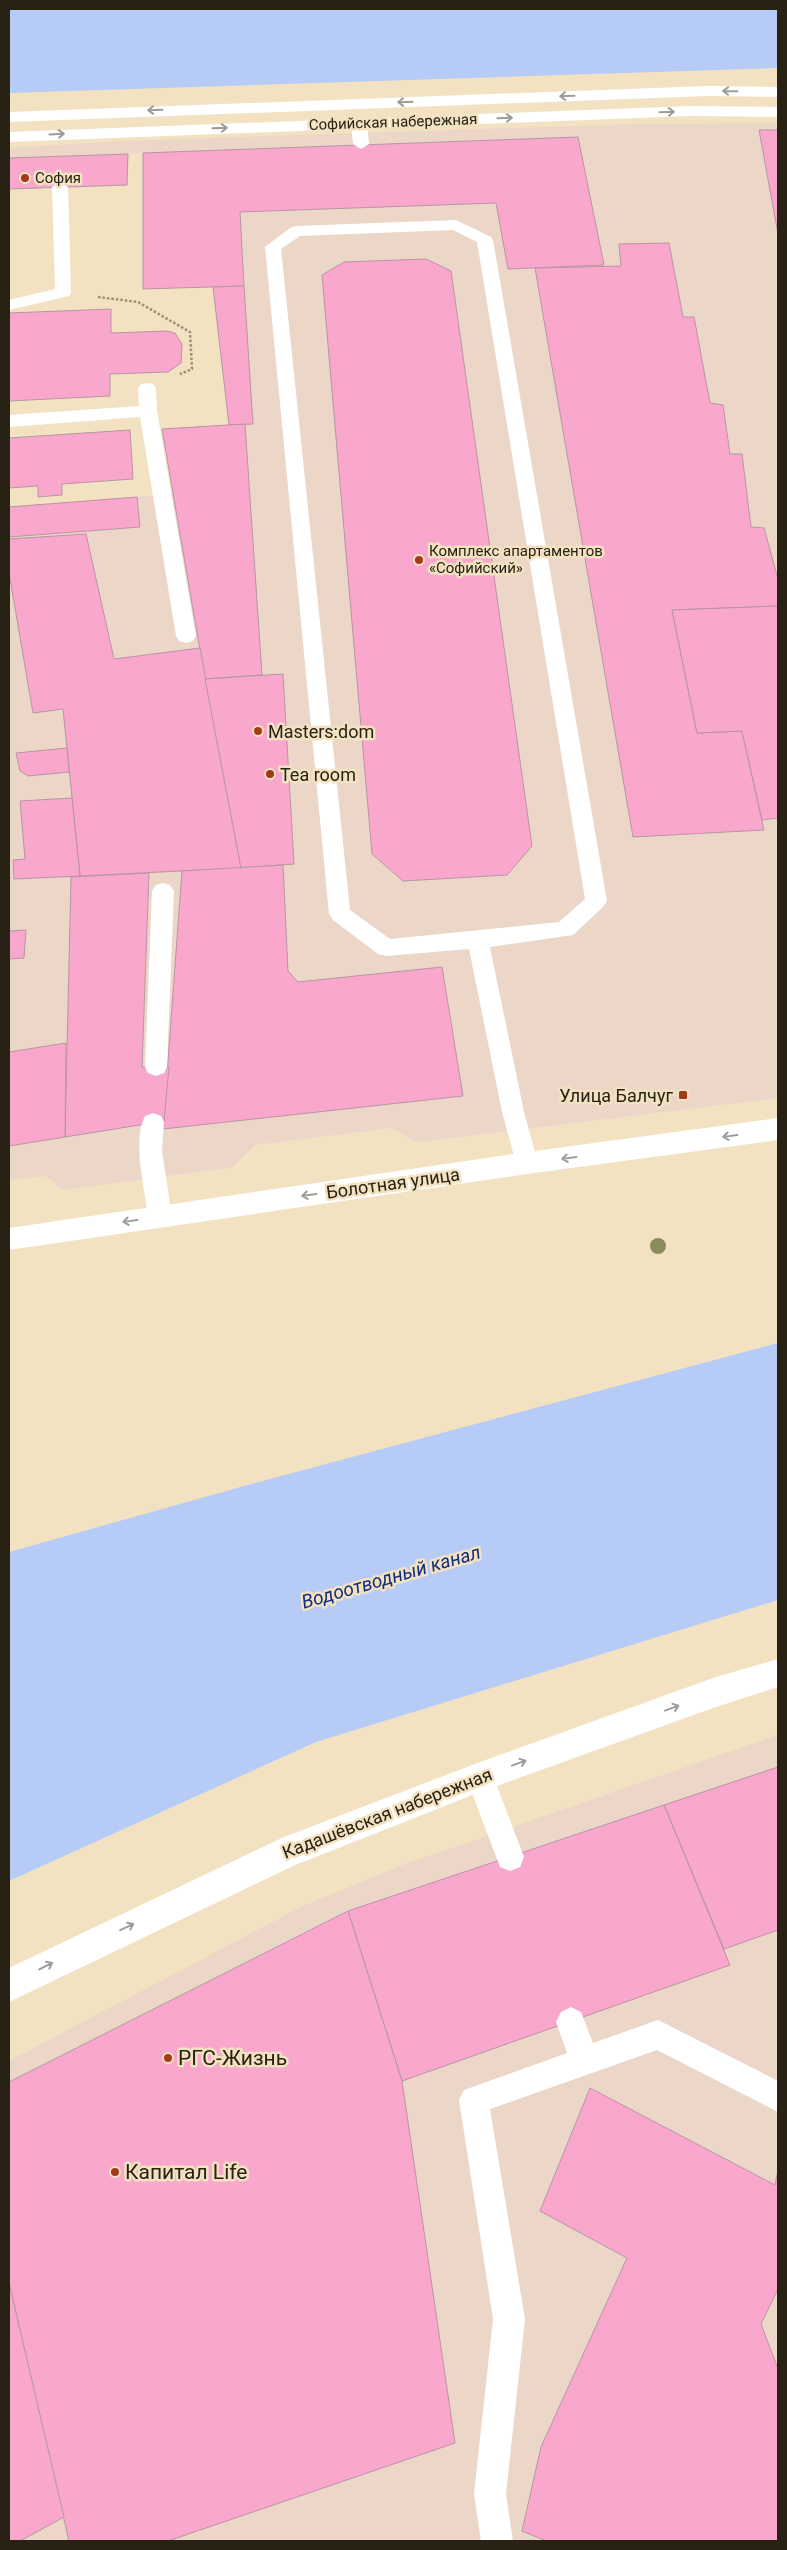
<svg xmlns="http://www.w3.org/2000/svg" width="787" height="2550" font-family="Roboto,sans-serif">
<rect width="100%" height="100%" fill="#f3e2c1"/>
<g fill="#ebd6c8">
<polygon points="778,123 778,1098 417,1142 392,1128 255,1145 233,1167 64,1190 45,1176 9,1180 9,507 173,494 162,429 229,425 213,287 143,289 143,153 9,158 9,148 121,141 633,124"/>
<polygon points="778,1735 778,2541 9,2541 9,2061 303,1906 400,1866"/>
</g>
<g fill="#b6ccf7">
<polygon points="9,9 778,9 778,68 9,93"/>
<polygon points="778,1343 778,1600 316,1742 9,1881 9,1552 244,1486"/>
</g>
<g fill="#f9a7cd" stroke="#b895a4">
<polygon points="759,130 778,130 778,234"/>
<polygon points="578,137 604,265 508,269 496,203 240,212 244,286 143,289 143,153"/>
<polygon points="128,154 127,185 9,189 9,158"/>
<polygon points="669,243 683,317 694,317 710,403 723,405 730,454 742,454 751,527 764,528 778,579 778,606 672,610 697,733 742,731 764,830 633,837 535,268 621,266 619,244"/>
<polygon points="426,259 451,271 532,846 507,875 403,881 372,854 322,275 344,262"/>
<polygon points="244,286 253,424 229,425 213,287"/>
<polygon points="111,309 111,333 167,331 175,333 182,344 181,363 168,372 110,374 110,396 9,401 9,313"/>
<polygon points="245,424 262,675 205,679 162,429"/>
<polygon points="130,430 133,479 62,484 62,495 38,497 38,486 9,488 9,438"/>
<polygon points="137,497 140,527 9,537 9,507"/>
<polygon points="86,534 114,659 200,648 241,868 80,876 63,709 33,713 9,573 9,539"/>
<polygon points="778,606 778,818 762,820 742,731 697,733 672,610"/>
<polygon points="283,674 294,864 241,868 205,679"/>
<polygon points="67,748 69,772 28,776 20,771 16,753"/>
<polygon points="72,798 80,876 14,879 13,860 25,859 20,801"/>
<polygon points="283,865 288,971 298,982 442,967 463,1096 163,1129 182,871"/>
<polygon points="149,873 142,1067 169,1067 164,1121 65,1137 71,877"/>
<polygon points="26,930 24,958 9,959 9,931"/>
<polygon points="66,1043 65,1137 9,1146 9,1052"/>
<polygon points="778,1767 778,1930 724,1949 664,1805"/>
<polygon points="664,1805 730,1965 402,2081 348,1911"/>
<polygon points="348,1911 402,2081 455,2443 168,2541 69,2541 9,2283 9,2082"/>
<polygon points="590,2088 775,2185 778,2170 778,2289 761,2324 778,2369 778,2541 546,2541 522,2531 541,2447 627,2258 540,2211"/>
<polygon points="9,2283 64,2517 20,2541 9,2541"/>
</g>
<g fill="none" stroke-linecap="round" stroke-linejoin="round">
<polyline stroke="#9b8f77" stroke-width="2.5" stroke-dasharray="2.5 2" stroke-linecap="butt" points="98,297 138,302 190,332 192,369 180,374"/>
<g fill="#fff" fill-rule="evenodd">
<polygon points="359,118 367,123 369,144 361,149 353,144 351,123"/>
<polygon points="60,182 68,187 71,292 69,296 9,310 9,300 55,289 52,187"/>
<path d="M456 220 491 237 493 240 607 901 603 907 573 935 490 947 524 1112 538 1163 535 1170 527 1172 519 1170 516 1163 502 1112 469 949 386 956 378 954 333 920 329 914 265 247 290 228 296 226ZM453 230 477 242 585 899 559 922 390 939 350 910 281 249 300 236Z"/>
<polygon points="147,383 153,384 156,388 157,411 196,636 193,641 186,643 179,641 176,636 140,417 9,427 9,415 139,406 138,388 141,384"/>
<polygon points="163,883 170,885 174,891 167,1067 164,1073 156,1076 148,1073 145,1067 152,891 156,885"/>
<path d="M153 1113 161 1116 164 1122 162 1151 172 1217 168 1224 160 1227 152 1224 148 1217C145 1189 132 1141 145 1116Z"/>
<polygon points="480,1764 490,1768 524,1857 520,1867 510,1871 500,1867 466,1777 470,1768"/>
<polygon points="571,2007 581,2012 593,2043 658,2020 668,2025 778,2081 778,2112 657,2050 490,2109 525,2319 506,2494 513,2541 481,2541 474,2494 493,2319 459,2100 464,2090 567,2053 556,2022 561,2012"/>
</g>
<g fill="#fff" fill-rule="evenodd">
<polygon points="708,86 778,87 778,97 708,96 9,122 9,112"/>
<polygon points="690,106 778,107 778,117 690,116 9,142 9,132"/>
<polygon points="778,1118 778,1140 527,1174 9,1250 9,1228 527,1152"/>
<polygon points="778,1659 778,1687 713,1708 480,1792 293,1866 9,2002 9,1968 284,1837 480,1762 713,1678"/>
</g>
</g>
<circle fill="#8a8c5d" cx="658" cy="1246" r="8"/>
<defs><path id="oneway-shaft" d="M-6 0H5M1.5-3L5.5 0L1.5 3" fill="none" stroke-width="1.6" stroke-linecap="round" stroke-linejoin="round" transform="scale(1.25)"/></defs>
<g stroke="#9e9c96">
<use href="#oneway-shaft" transform="translate(730 91) rotate(-179)"/>
<use href="#oneway-shaft" transform="translate(567 96) rotate(178)"/>
<use href="#oneway-shaft" transform="translate(405 102) rotate(178)"/>
<use href="#oneway-shaft" transform="translate(155 110) rotate(178)"/>
<use href="#oneway-shaft" transform="translate(667 112) rotate(-2)"/>
<use href="#oneway-shaft" transform="translate(505 118) rotate(-2)"/>
<use href="#oneway-shaft" transform="translate(220 128) rotate(-2)"/>
<use href="#oneway-shaft" transform="translate(57 134) rotate(-3)"/>
<use href="#oneway-shaft" transform="translate(730 1136) rotate(172)"/>
<use href="#oneway-shaft" transform="translate(569 1158) rotate(172)"/>
<use href="#oneway-shaft" transform="translate(309 1195) rotate(172)"/>
<use href="#oneway-shaft" transform="translate(130 1221) rotate(172)"/>
<use href="#oneway-shaft" transform="translate(672 1708) rotate(-20)"/>
<use href="#oneway-shaft" transform="translate(519 1763) rotate(-20)"/>
<use href="#oneway-shaft" transform="translate(127 1927) rotate(-25)"/>
<use href="#oneway-shaft" transform="translate(46 1966) rotate(-27)"/>
</g>
<g fill="#a23b19" stroke="#f3e2c1" stroke-width="2">
<circle cx="25" cy="178" r="5"/>
<circle cx="419" cy="560" r="5"/>
<circle cx="258" cy="731" r="5"/>
<circle cx="270" cy="774" r="5"/>
<rect x="678" y="1090" width="10" height="10" rx="2.5"/>
<circle cx="168" cy="2058" r="5"/>
<circle cx="115" cy="2172" r="5"/>
</g>
<g text-anchor="middle" dominant-baseline="central" stroke-width="5" stroke-linejoin="round" paint-order="stroke">
<g font-size="15" fill="#282215" stroke="#f3e2c1">
<text transform="translate(393 122) rotate(-2)">Софийская набережная</text>
</g>
<g font-size="15" fill="#282215" stroke="#f3e2c1" text-anchor="start">
<text x="35" y="178">София</text>
<text x="429" y="551">Комплекс апартаментов<tspan x="429" dy="17">«Софийский»</tspan></text>
</g>
<g font-size="18" fill="#282215" stroke="#f3e2c1" text-anchor="start">
<text x="268" y="731">Masters:dom</text>
<text x="280" y="774">Tea room</text>
<text x="673" y="1095" text-anchor="end">Улица Балчуг</text>
</g>
<g font-size="18" fill="#282215" stroke="#f3e2c1">
<text transform="translate(393 1183) rotate(-8)">Болотная улица</text>
<text transform="translate(387 1813) rotate(-21)">Кадашёвская набережная</text>
</g>
<g font-size="19" font-style="italic" fill="#102e7c" stroke="#f3e2c1">
<text transform="translate(391 1577) rotate(-16)">Водоотводный канал</text>
</g>
<g font-size="21" fill="#282215" stroke="#f3e2c1" text-anchor="start">
<text x="178" y="2058">РГС-Жизнь</text>
<text x="125" y="2172">Капитал Life</text>
</g>
</g>
<rect width="787" height="2550" fill="none" stroke="#282215" stroke-width="20"/>
</svg>
